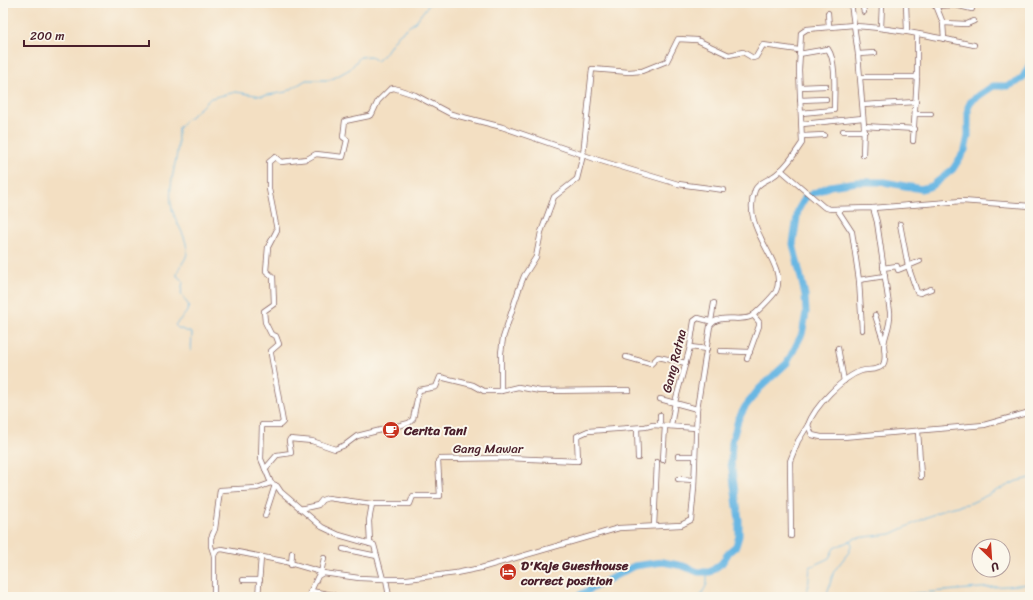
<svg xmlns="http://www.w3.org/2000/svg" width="1033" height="600" font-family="Sriracha,sans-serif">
<rect width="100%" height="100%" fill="#fbf7ec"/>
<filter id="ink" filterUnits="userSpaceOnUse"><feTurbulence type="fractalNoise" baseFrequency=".025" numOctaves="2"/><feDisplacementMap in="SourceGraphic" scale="8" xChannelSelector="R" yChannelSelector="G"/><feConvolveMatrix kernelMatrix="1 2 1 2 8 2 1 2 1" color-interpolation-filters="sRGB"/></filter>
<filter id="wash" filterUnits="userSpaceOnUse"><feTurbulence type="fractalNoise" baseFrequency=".012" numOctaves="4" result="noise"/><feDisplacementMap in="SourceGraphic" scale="16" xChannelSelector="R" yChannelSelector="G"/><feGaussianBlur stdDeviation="0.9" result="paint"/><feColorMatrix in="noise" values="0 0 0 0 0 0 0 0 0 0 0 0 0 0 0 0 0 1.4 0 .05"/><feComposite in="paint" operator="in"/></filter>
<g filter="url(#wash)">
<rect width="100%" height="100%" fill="#f3dfc2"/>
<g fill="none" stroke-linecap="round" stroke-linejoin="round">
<g stroke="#69b7e3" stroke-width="1">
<path d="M191 351 192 333 178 328 175 325 186 313 189 306 181 294 183 281 177 276C177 266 187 261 187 252 187 237 177 225 173 212 166 190 176 167 178 145 178 138 177 134 179 127L211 98 236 92 262 96 286 92 306 80H328L334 78 350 69 360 57 370 56 377 61 384 55 398 35 415 22 430 3"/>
<polyline points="700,597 707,584 707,572"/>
<polyline points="804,597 808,589 810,567 829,558 834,548 856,538 891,534 945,509 971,503 1017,481 1030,478"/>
<polyline points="826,597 834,571 849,552 852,544 850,541"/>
<polyline points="906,597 907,594 1030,584"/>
</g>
<polyline stroke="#69b7e3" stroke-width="7" points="576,597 634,566 663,562 683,566 698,572 710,572 722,563 729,552 736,546 739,536 739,520 731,463 732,442 738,420 745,407 759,389 787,363 802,334 806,313 805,295 793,244 798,210 805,198 812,194 830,186 857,182 884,182 921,189 932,186 953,169 965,150 968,136 968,107 971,101 993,86 1008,86 1017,82 1023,77 1030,64"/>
</g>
</g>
<g filter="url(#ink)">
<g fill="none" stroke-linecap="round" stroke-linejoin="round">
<defs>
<g id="minor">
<polyline points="851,3 858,54 864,126 863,155"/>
<polyline points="862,3 864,12"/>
<polyline points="906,3 907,31"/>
<polyline points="935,3 943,23 944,39"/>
<polyline points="935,6 955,5 972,9"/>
<polyline points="828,13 829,27"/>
<polyline points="943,23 967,24 974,21"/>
<path d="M854 26C895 28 934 37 974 45"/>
<polyline points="881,28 882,3"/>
<path d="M799 54 828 49C837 62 834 94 834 110L801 113"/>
<polyline points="858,54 875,53"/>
<polyline points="860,77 917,77"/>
<polyline points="800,87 826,86"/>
<polyline points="800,100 826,99"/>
<polyline points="863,105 916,102"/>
<polyline points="916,114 931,114"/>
<polyline points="802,124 863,118"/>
<polyline points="864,126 915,129"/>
<polyline points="843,131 865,131"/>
<polyline points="803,136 824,135"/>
<polyline points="913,141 917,77 917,34"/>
<path d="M781 170 824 207 830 209 873 208 877 222 890 312C891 325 885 334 884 345 884 351 887 361 882 366 877 371 867 369 861 371 843 377 814 407 808 425L812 435 821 437H843L984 425 1030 412"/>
<polyline points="873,208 962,201 1030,206"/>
<polyline points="837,209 852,232 859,280 862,330"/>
<polyline points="920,261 908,266 917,292 920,293 931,289"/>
<polyline points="883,268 897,266 898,270 908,266 900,224"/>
<polyline points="859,280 885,276"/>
<polyline points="875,315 884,343"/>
<polyline points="711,321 714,303"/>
<polyline points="690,347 707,349"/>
<polyline points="838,348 844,381"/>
<polyline points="720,351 750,352"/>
<polyline points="626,357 651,364 658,357 686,363"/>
<polyline points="747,359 759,326 759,322 753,315"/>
<polyline points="501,391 518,387 540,391 629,390"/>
<polyline points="660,399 697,409"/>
<polyline points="660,425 660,415"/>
<polyline points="671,426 675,402 690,347 694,321 698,318 713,322"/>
<polyline points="637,428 638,458"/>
<polyline points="918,431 921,477"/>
<polyline points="678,456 695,456"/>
<polyline points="663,460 665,426"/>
<polyline points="265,469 277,455 291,453 289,441 290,439 312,441 335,449 345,445 357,436 409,423 413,419 419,390 436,387 440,377 473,385 484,391 501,391 501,353 503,338 519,289 524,276 536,257 541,232 554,197 577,179 583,155 592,69 629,72 642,71 667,61 678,39 697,40 729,55 743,52 753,58 756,57 763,45 799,50"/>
<polyline points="678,479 694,480"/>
<polyline points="300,509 318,505 322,500 328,498 372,504 410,504 413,496 440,496 438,461 440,459 507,458 578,461 577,436 588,431 645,427 653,425 696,428"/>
<polyline points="265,516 275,485"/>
<polyline points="654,526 657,462"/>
<polyline points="791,536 790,461 798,441 808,425"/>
<polyline points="370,544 369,521 372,504"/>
<polyline points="343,549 377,556"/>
<polyline points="214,555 217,550 222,549 283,561 321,572"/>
<polyline points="291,565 292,553"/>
<polyline points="321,573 324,558"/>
<polyline points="383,579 374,545 339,535 322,527 281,492 277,486 271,483 261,459 262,425 280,425 283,422 271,354 271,351 279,344 276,336 271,334 265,322 264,311 274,304 273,277 266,271 268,247 277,230 269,189 269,162 275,157 281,162 307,159 316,154 343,157 347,140 343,137 345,121 369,116 372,114 378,101 390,89 394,88 415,95 451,114 502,127 598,160 678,184 724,190"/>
<polyline points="386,579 389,597"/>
<polyline points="243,580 260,580"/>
<polyline points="311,591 333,595"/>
<polyline points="214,597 214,555 211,546 211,538 215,529 220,490 257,488 271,483"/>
<polyline points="258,597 261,557"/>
<path d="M308 597 318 576 323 573 359 578 383 579H407L456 573 481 568 619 528 681 525 691 520 694 488 697 409 710 326C718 313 738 322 750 317 755 315 774 295 776 291 789 263 739 230 755 190 758 183 766 181 772 177 784 170 794 155 802 143L799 70 801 33 807 29 854 25"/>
</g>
</defs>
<use href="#minor" stroke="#856260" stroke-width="6"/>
<use href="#minor" stroke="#fff" stroke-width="4.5"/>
</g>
</g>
<defs>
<symbol id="cafe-disc" viewBox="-11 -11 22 22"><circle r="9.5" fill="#c8321e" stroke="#fbf7ec"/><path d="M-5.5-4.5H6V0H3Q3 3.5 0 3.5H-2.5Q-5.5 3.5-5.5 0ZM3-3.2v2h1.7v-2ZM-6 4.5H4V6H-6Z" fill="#fff"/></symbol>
<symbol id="hotel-disc" viewBox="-11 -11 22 22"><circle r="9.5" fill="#c8321e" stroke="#fbf7ec"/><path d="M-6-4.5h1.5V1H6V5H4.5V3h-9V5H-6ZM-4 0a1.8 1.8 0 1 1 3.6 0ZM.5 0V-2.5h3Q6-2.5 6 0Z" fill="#fff"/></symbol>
</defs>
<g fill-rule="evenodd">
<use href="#cafe-disc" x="381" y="420" width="20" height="20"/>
<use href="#hotel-disc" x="498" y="562" width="20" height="20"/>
</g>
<g text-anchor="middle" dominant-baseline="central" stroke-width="4" stroke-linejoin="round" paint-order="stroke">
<g font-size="13" fill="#4a1f2b" stroke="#fbf7ec">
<text transform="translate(674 361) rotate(-76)">Gang Ratna</text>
<text x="488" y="448">Gang Mawar</text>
</g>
<g font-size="13" font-weight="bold" fill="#4a1f2b" stroke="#fbf7ec" text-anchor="start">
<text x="404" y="430">Cerita Tani</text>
<text x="521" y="565">D'Kaje Guesthouse<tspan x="521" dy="15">correct position</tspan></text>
</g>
</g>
<rect width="1033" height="600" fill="none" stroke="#fbf7ec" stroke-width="16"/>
<g transform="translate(991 558) rotate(155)"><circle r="19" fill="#fbf7ec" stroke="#b4a19f"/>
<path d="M0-3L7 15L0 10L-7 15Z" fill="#c8321e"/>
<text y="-6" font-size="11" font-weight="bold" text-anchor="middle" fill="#4a1f2b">U</text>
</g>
<path d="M24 40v6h125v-6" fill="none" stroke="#4a1f2b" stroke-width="2"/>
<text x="30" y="40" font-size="12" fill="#4a1f2b" stroke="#fbf7ec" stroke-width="3" paint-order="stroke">200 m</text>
</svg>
